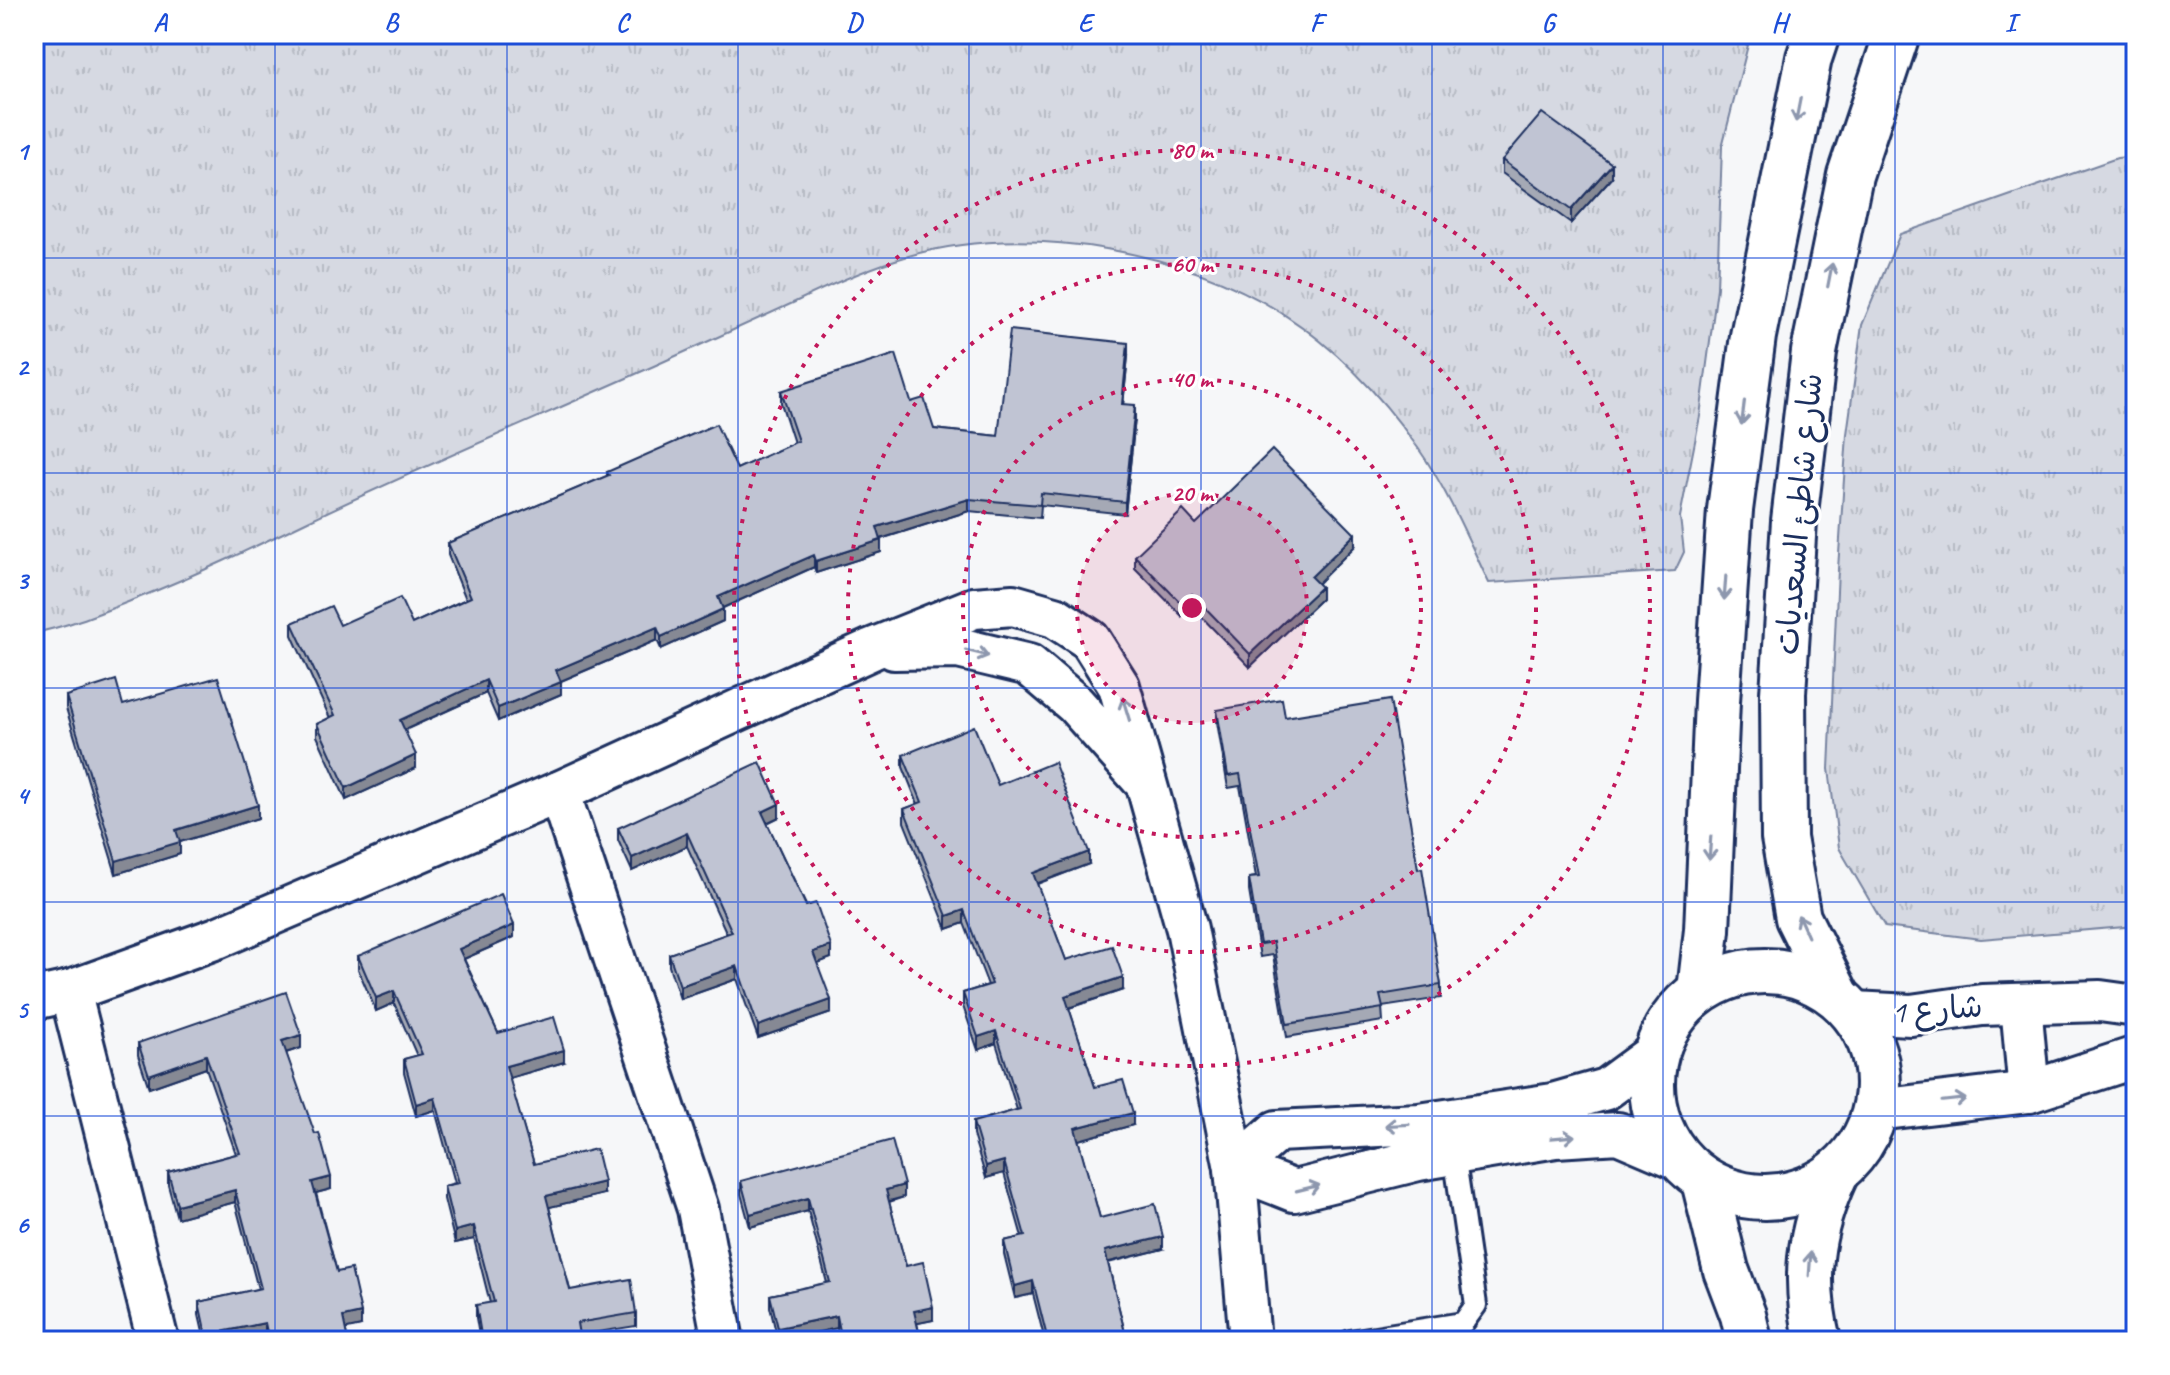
<svg xmlns="http://www.w3.org/2000/svg" width="2170" height="1375" font-family="Caveat,'Playpen Sans Arabic',sans-serif">
<defs>
<pattern id="grass-tufts" width="24" height="20" patternUnits="userSpaceOnUse" patternTransform="scale(2)"><rect width="24" height="20" fill="#d6d9e2"/><path d="M3 7l-1-3M5 7V3M7 7l1-3M15 17l-1-3M17 17v-4M19 17l1-3" fill="none" stroke="#b7bbc4"/></pattern>
</defs>
<rect width="100%" height="100%" fill="#f6f7f9"/>
<filter id="ink" filterUnits="userSpaceOnUse"><feTurbulence type="fractalNoise" baseFrequency=".0125" numOctaves="2"/><feDisplacementMap in="SourceGraphic" scale="16" xChannelSelector="R" yChannelSelector="G"/><feConvolveMatrix kernelMatrix="1 2 1 2 8 2 1 2 1" color-interpolation-filters="sRGB"/></filter>
<g filter="url(#ink)">
<g fill="url(#grass-tufts)" stroke="#7884a0" stroke-width="2">
<path d="M34 34H1722L1748 45 1722 147 1717 288 1700 416 1680 517 1684 552 1675 571 1489 583C1467 537 1447 489 1418 448 1337 333 1245 273 1106 249 1040 238 969 238 905 257 867 268 830 285 795 302 749 323 702 344 656 365 540 417 423 466 308 521 252 548 196 575 138 598 105 611 70 626 34 633Z"/>
<polygon points="2136,156 2136,926 1981,939 1885,927 1839,848 1829,769 1838,569 1847,434 1862,325 1900,234 2117,158"/>
</g>
<g fill="none" stroke-linecap="round" stroke-linejoin="round">
<defs>
<polyline id="service" points="1350,1341 1463,1323 1476,1305 1453,1147"/>
<g id="minor">
<polyline points="894,649 958,648 1029,665 1075,704 1141,778"/>
<polyline points="559,792 698,1209 723,1341"/>
<polyline points="70,991 158,1341"/>
<polyline points="34,999 70,991 217,938 559,792 872,649 974,608 1013,605 1055,617 1090,640 1119,686 1187,929 1235,1168 1250,1341"/>
<polyline points="2021,1005 2029,1092"/>
<polyline points="1854,1012 1911,1015 1982,1005 2100,1001 2136,1006"/>
<polyline points="1655,1053 1606,1089 1553,1104 1419,1124 1277,1131 1235,1168 1294,1191 1418,1160 1556,1137 1618,1133 1679,1159"/>
<polyline points="1877,1110 2029,1092 2136,1057"/>
</g>
<g id="tertiary">
<circle cx="1765" cy="1084" r="113"/>
<polyline points="1700,991 1707,930 1717,701 1730,510 1753,336 1809,58 1817,34"/>
<polyline points="1837,996 1798,918 1784,838 1783,693 1794,521 1814,352 1850,175 1897,34"/>
<polyline points="1704,1181 1726,1270 1743,1315 1749,1341"/>
<path d="M1818 1341C1803 1280 1809 1232 1835 1175"/>
</g>
</defs>
<use href="#service" stroke="#1b2f5e" stroke-width="26"/>
<use href="#minor" stroke="#1b2f5e" stroke-width="46"/>
<use href="#tertiary" stroke="#1b2f5e" stroke-width="50"/>
<use href="#service" stroke="#fff" stroke-width="20"/>
<use href="#minor" stroke="#fff" stroke-width="40"/>
<use href="#tertiary" stroke="#fff" stroke-width="44"/>
</g>
<g fill="#a5a9b5" stroke="#1b2f5e" stroke-width="2">
<polygon points="1502,160 1612,177 1571,223 1502,173"/>
<polygon points="1128,356 1123,404 1135,418 1125,514 1041,505 1040,518 969,511 881,539 881,552 816,573 814,567 723,608 723,621 661,649 657,640 561,681 561,694 498,721 486,693 405,730 416,768 346,800 317,736 317,724 330,718 292,635 292,623 340,625 412,624 466,599 448,555 448,543 607,476 607,472 737,469 794,443 781,403 781,391 911,402 934,429 998,436"/>
<polygon points="1196,524 1355,546 1317,583 1321,599 1250,667 1192,607 1182,616 1135,568 1135,556"/>
<polygon points="66,696 123,705 258,818 180,842 180,854 116,874 66,708"/>
<polygon points="1217,710 1285,717 1418,869 1441,985 1441,998 1382,1007 1383,1021 1287,1037 1273,955 1260,957 1249,891 1249,878 1256,877 1240,786 1228,788 1217,722"/>
<polygon points="903,755 998,785 1089,864 1037,884 1066,960 1123,990 1069,1008 1095,1087 1133,1125 1078,1140 1100,1218 1163,1249 1108,1263 1127,1341 1045,1341 1033,1294 1015,1298 1004,1254 1004,1241 1022,1237 1004,1173 986,1178 973,1135 973,1122 1017,1110 996,1043 978,1050 963,1006 963,993 988,985 964,923 947,929 904,822 904,809 918,804 903,767"/>
<polygon points="779,817 767,823 831,958 817,963 831,1013 758,1038 737,979 680,999 669,966 669,954 727,934 687,846 632,871 618,840 618,828"/>
<polygon points="514,937 464,959 498,1033 564,1062 509,1078 534,1164 604,1194 549,1207 570,1290 636,1313 636,1326 579,1335 580,1341 480,1341 476,1318 476,1305 490,1303 474,1239 455,1243 444,1199 444,1186 455,1183 435,1110 416,1116 404,1072 404,1059 417,1056 394,1003 376,1011 358,969 358,956"/>
<polygon points="138,1043 301,1048 286,1053 331,1189 316,1193 337,1272 361,1326 345,1329 348,1341 266,1341 265,1335 238,1341 205,1341 199,1315 199,1302 258,1289 235,1202 177,1218 168,1185 168,1172 236,1154 206,1068 149,1088 138,1055"/>
<polygon points="741,1181 904,1197 889,1202 906,1266 933,1320 917,1323 921,1341 839,1341 837,1328 778,1341 770,1307 770,1295 827,1283 808,1211 750,1227 741,1194"/>
</g>
<g fill="#868994" stroke="#1b2f5e" stroke-width="2">
<polygon points="1612,164 1612,177 1571,223 1571,210"/>
<polygon points="1128,343 1128,356 1122,416 1122,404"/>
<polygon points="1135,405 1135,418 1125,514 1125,502"/>
<polygon points="969,499 969,511 877,540 877,527"/>
<polygon points="1355,534 1355,546 1311,590 1311,577"/>
<polygon points="881,540 881,552 816,573 816,561"/>
<polygon points="814,555 814,567 718,610 718,597"/>
<polygon points="1321,587 1321,599 1250,667 1250,654"/>
<polygon points="1192,594 1192,607 1182,616 1182,604"/>
<polygon points="723,609 723,621 661,649 661,637"/>
<polygon points="657,627 657,640 556,683 556,670"/>
<polygon points="486,680 486,693 400,732 400,720"/>
<polygon points="561,682 561,694 498,721 498,708"/>
<polygon points="416,755 416,768 346,800 346,788"/>
<polygon points="779,804 779,817 762,825 762,812"/>
<polygon points="258,805 258,818 180,842 180,854 116,874 116,861 176,830"/>
<polygon points="687,833 687,846 632,871 632,858"/>
<polygon points="1089,852 1089,864 1033,885 1033,873"/>
<polygon points="964,910 964,923 947,929 947,916"/>
<polygon points="514,925 514,937 459,961 459,949"/>
<polygon points="831,946 831,958 813,965 813,952"/>
<polygon points="737,966 737,979 680,999 680,986"/>
<polygon points="1123,977 1123,990 1065,1009 1065,996"/>
<polygon points="394,991 394,1003 376,1011 376,998"/>
<polygon points="831,1000 831,1013 758,1038 758,1026"/>
<polygon points="996,1031 996,1043 978,1050 978,1037"/>
<polygon points="301,1035 301,1048 282,1054 282,1041"/>
<polygon points="564,1050 564,1062 506,1079 506,1066"/>
<polygon points="206,1055 206,1068 149,1088 149,1075"/>
<polygon points="435,1098 435,1110 416,1116 416,1104"/>
<polygon points="1133,1113 1133,1125 1075,1141 1075,1128"/>
<polygon points="1004,1161 1004,1173 986,1178 986,1166"/>
<polygon points="331,1177 331,1189 312,1194 312,1182"/>
<polygon points="604,1182 604,1194 546,1208 546,1196"/>
<polygon points="904,1185 904,1197 886,1202 886,1190"/>
<polygon points="235,1190 235,1202 177,1218 177,1205"/>
<polygon points="808,1198 808,1211 750,1227 750,1214"/>
<polygon points="474,1226 474,1239 455,1243 455,1231"/>
<polygon points="1163,1237 1163,1249 1105,1263 1105,1251"/>
<polygon points="1033,1281 1033,1294 1015,1298 1015,1286"/>
<polygon points="933,1307 933,1320 914,1324 914,1311"/>
<polygon points="361,1313 361,1326 343,1330 343,1317"/>
<polygon points="837,1316 837,1328 778,1341 778,1328"/>
<polygon points="265,1323 265,1335 238,1341 206,1341 206,1335"/>
</g>
<g fill="#c0c4d3" stroke="#1b2f5e" stroke-width="2">
<polygon points="1542,113 1612,164 1571,210 1502,160"/>
<polygon points="1010,330 1128,343 1122,404 1135,405 1125,502 1041,493 1040,505 969,499 877,527 881,540 816,561 814,555 718,597 723,609 661,637 657,627 556,670 561,682 498,708 486,680 400,720 416,755 346,788 317,724 335,715 292,623 331,606 340,625 400,598 412,624 471,597 448,543 609,475 607,472 716,424 737,469 798,441 781,391 896,354 911,402 924,398 934,429 998,436"/>
<polygon points="1272,450 1355,534 1311,577 1321,587 1250,654 1192,594 1182,604 1135,556 1183,510 1196,524"/>
<polygon points="218,677 258,805 176,830 180,842 116,861 66,696 116,680 123,705"/>
<polygon points="1282,699 1285,717 1390,700 1418,869 1422,868 1441,985 1380,995 1383,1008 1287,1024 1273,942 1260,944 1249,878 1259,877 1240,774 1228,776 1217,710"/>
<polygon points="974,726 998,785 1054,762 1089,852 1033,873 1066,960 1112,946 1123,977 1065,996 1095,1087 1123,1080 1133,1113 1075,1128 1100,1218 1155,1204 1163,1237 1105,1251 1127,1341 1048,1341 1033,1281 1015,1286 1004,1241 1025,1236 1004,1161 986,1166 973,1122 1020,1109 996,1031 978,1037 963,993 992,984 964,910 947,916 904,809 922,802 903,755"/>
<polygon points="760,762 779,804 762,812 806,906 816,903 831,946 813,952 831,1000 758,1026 737,966 680,986 669,954 732,932 687,833 632,858 618,828"/>
<polygon points="501,894 514,925 459,949 498,1033 554,1017 564,1050 506,1066 534,1164 596,1149 604,1182 546,1196 570,1290 631,1279 636,1313 577,1323 580,1341 482,1341 476,1305 494,1302 474,1226 455,1231 444,1186 459,1183 435,1098 416,1104 404,1059 422,1054 394,991 376,998 358,956"/>
<polygon points="286,992 301,1035 282,1041 315,1134 319,1133 331,1177 312,1182 337,1272 351,1269 361,1313 343,1317 348,1341 269,1341 265,1323 206,1335 199,1302 261,1288 235,1190 177,1205 168,1172 240,1153 206,1055 149,1075 138,1043"/>
<polygon points="892,1140 904,1185 886,1190 906,1266 923,1262 933,1307 914,1311 921,1341 842,1341 837,1316 778,1328 770,1295 830,1282 808,1198 750,1214 741,1181"/>
<polygon points="1177,1336 1178,1341 1158,1341"/>
</g>
<defs><path id="oneway-shaft" d="M-6 0H5M1.5-3L5.5 0L1.5 3" fill="none" stroke-width="1.6" stroke-linecap="round" stroke-linejoin="round" transform="scale(2)"/></defs>
<g stroke="#8d97ae">
<use href="#oneway-shaft" transform="translate(1798 110) rotate(101)"/>
<use href="#oneway-shaft" transform="translate(1830 275) rotate(-79)"/>
<use href="#oneway-shaft" transform="translate(1743 413) rotate(97)"/>
<use href="#oneway-shaft" transform="translate(1725 588) rotate(94)"/>
<use href="#oneway-shaft" transform="translate(977 653) rotate(14)"/>
<use href="#oneway-shaft" transform="translate(1126 709) rotate(-107)"/>
<use href="#oneway-shaft" transform="translate(1710 848) rotate(94)"/>
<use href="#oneway-shaft" transform="translate(1803 926) rotate(-114)"/>
<use href="#oneway-shaft" transform="translate(1954 1100) rotate(-6)"/>
<use href="#oneway-shaft" transform="translate(1397 1125) rotate(177)"/>
<use href="#oneway-shaft" transform="translate(1563 1137) rotate(-5)"/>
<use href="#oneway-shaft" transform="translate(1308 1188) rotate(-14)"/>
<use href="#oneway-shaft" transform="translate(1810 1264) rotate(-86)"/>
</g>
</g>
<path fill="none" stroke="#1d4ed8" stroke-width="2" stroke-opacity="0.55" d="M275 34V1341M507 34V1341M738 34V1341M969 34V1341M1201 34V1341M1432 34V1341M1663 34V1341M1895 34V1341M34 258H2136M34 473H2136M34 688H2136M34 902H2136M34 1116H2136"/>
<circle cx="1192" cy="608" r="115" fill="#c2185b" fill-opacity=".12"/>
<g fill="none" stroke="#c2185b" stroke-width="4" stroke-dasharray="4 8">
<circle cx="1192" cy="608" r="115"/>
<circle cx="1192" cy="608" r="229"/>
<circle cx="1192" cy="608" r="344"/>
<circle cx="1192" cy="608" r="458"/>
</g>
<g text-anchor="middle" dominant-baseline="central" stroke-width="6" stroke-linejoin="round" paint-order="stroke">
<g font-size="32" fill="#1b2f5e" stroke="#fff">
<text transform="translate(1799 514) rotate(-85)">شارع شاطئ السعديات</text>
<text transform="translate(1937 1009) rotate(-4)">شارع 1</text>
</g>
</g>
<circle cx="1192" cy="608" r="12" fill="#c2185b" stroke="#fff" stroke-width="4"/>
<g font-size="24" text-anchor="middle" font-weight="bold" fill="#c2185b" stroke="#fff" stroke-width="6" stroke-linejoin="round" paint-order="stroke">
<text x="1192" y="158">80 m</text>
<text x="1192" y="272">60 m</text>
<text x="1192" y="387">40 m</text>
<text x="1192" y="501">20 m</text>
</g>
<rect width="2170" height="1375" fill="none" stroke="#fff" stroke-width="88"/>
<rect x="44" y="44" width="2082" height="1287" fill="none" stroke="#1d4ed8" stroke-width="3"/>
<g font-size="26" text-anchor="middle" font-weight="bold" fill="#1d4ed8">
<text x="160" y="31">A</text>
<text x="391" y="31">B</text>
<text x="622" y="31">C</text>
<text x="854" y="31">D</text>
<text x="1085" y="31">E</text>
<text x="1316" y="31">F</text>
<text x="1548" y="31">G</text>
<text x="1779" y="31">H</text>
<text x="2010" y="31">I</text>
<text x="22" y="160">1</text>
<text x="22" y="375">2</text>
<text x="22" y="589">3</text>
<text x="22" y="804">4</text>
<text x="22" y="1018">5</text>
<text x="22" y="1233">6</text>
</g>
</svg>
